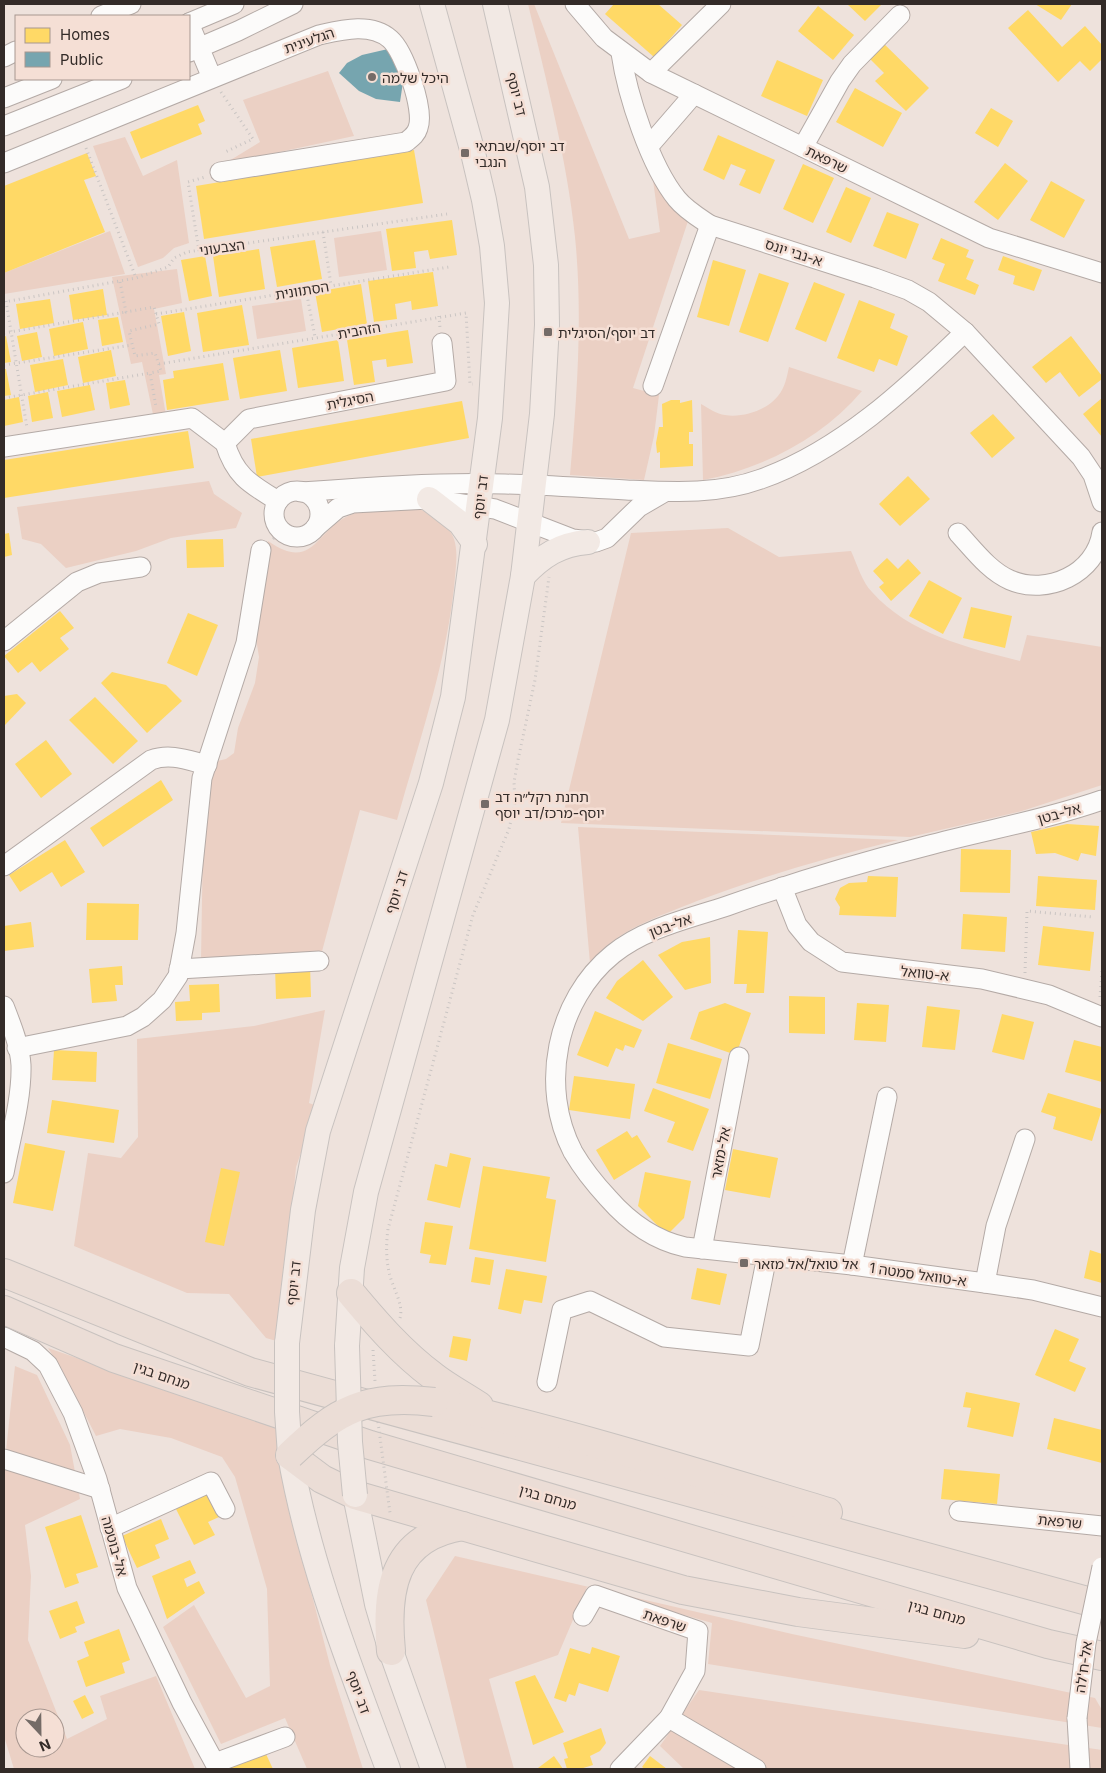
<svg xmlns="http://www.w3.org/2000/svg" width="1106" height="1773" font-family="Inter,'Noto Sans Hebrew',sans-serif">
<rect width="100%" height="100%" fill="#eee2dc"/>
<g fill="#ebd0c4" fill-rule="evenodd">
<path d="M528 4H534L629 239 660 232 653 180 668 203 688 221 633 388 659 395 654 436 644 480 570 475C577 396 583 316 575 237 567 160 546 79 528 4Z"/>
<polygon points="328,71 354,136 224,164 260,142 243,100"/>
<polygon points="125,137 143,176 177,160 189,243 174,248 163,258 138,267 93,146"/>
<polygon points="110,231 125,274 4,294 4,273"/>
<polygon points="381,231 387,270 339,277 334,238"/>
<polygon points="177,269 182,303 154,309 166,374 159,375 166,415 154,419 142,362 131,364 112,277"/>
<polygon points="301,299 306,331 257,339 252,306"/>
<path d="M789 367 862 391C822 438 764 468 703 480L701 404C708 408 717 414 725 415 743 418 767 410 778 396 785 388 787 376 789 367Z"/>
<polygon points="209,481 214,494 242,513 236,528 171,538 136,551 66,568 41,544 22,539 17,507"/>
<path d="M411 506C430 513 446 518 454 539 458 551 456 565 455 577 448 659 419 741 397 820L360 810 321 955 234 964 232 956 201 960 203 841 213 762 226 759 234 753 238 728 255 683 259 657 254 626 268 541C312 572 316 532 346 517 366 507 390 508 411 506Z"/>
<path d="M728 528 779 557 851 551C857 564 862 582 872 592 909 634 969 648 1020 661L1027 635 1102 647V785L1022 811 910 837 561 823 631 533Z"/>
<path d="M578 827 898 840C830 857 763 876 697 901 658 917 617 929 590 963Z"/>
<polygon points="325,1010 309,1103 317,1106 296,1167 280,1342 266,1338 229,1294 187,1293 74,1246 88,1153 121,1158 138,1137 137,1039 254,1026"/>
<polygon points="48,1348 280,1428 294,1526 330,1665 363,1769 307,1769 285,1718 221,1744 163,1627 194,1605 246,1698 270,1686 267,1589 235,1477 222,1457 171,1438 120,1429 96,1436 61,1368"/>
<path d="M15 1366 37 1375 70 1445 80 1499 25 1525 31 1576 28 1640 67 1739 107 1719 100 1696 156 1676 195 1769H14L4 1736V1452L6 1451ZM25 1718H55V1748H25Z"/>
<polygon points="455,1556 792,1634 1095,1698 1102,1710 1102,1728 708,1664 712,1623 587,1587 558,1655 489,1679 514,1769 467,1769 426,1600"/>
<polygon points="699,1690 1102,1750 1102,1769 684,1769 660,1746"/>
</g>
<g fill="#ffd966">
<polygon points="614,4 658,4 682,25 654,57 605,14"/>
<polygon points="847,4 882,4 865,21"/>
<polygon points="1035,4 1072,4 1061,20"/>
<polygon points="818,6 854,35 833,60 798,31"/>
<polygon points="1028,10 1062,47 1085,26 1102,45 1102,59 1090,71 1080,61 1058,82 1008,28"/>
<polygon points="879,39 929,88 906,111 875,81 884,73 865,54"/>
<polygon points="777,60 823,80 807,116 761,96"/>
<polygon points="855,88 902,113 883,147 836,122"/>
<polygon points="198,105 205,121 198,124 202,134 141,159 130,132"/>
<polygon points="991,108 1013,121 998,147 975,133"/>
<polygon points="718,135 775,160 760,194 739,185 746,170 731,164 724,180 703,170"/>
<polygon points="414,150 423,203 204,239 196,186"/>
<polygon points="87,153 96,176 84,180 105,232 4,273 4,186"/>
<polygon points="1005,163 1028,181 998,220 974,202"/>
<polygon points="803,164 834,178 813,223 783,209"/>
<polygon points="1051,181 1085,200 1064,238 1030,220"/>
<polygon points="846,187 871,198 851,243 826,232"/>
<polygon points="887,212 919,224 906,259 873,246"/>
<polygon points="452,220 457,255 430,259 428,250 414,252 416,268 392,271 386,229"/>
<polygon points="941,238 969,250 966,257 974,260 966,279 979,285 975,295 938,281 945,264 932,259"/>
<polygon points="315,240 322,279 277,287 270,247"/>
<polygon points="259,249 265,289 219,297 213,256"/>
<polygon points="205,256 212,296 189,301 181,260"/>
<polygon points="1003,256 1042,270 1034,291 1013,284 1015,276 998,270"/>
<polygon points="713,260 746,270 729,326 697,317"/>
<polygon points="433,272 438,306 412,310 411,301 395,304 397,319 374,322 368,281"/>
<polygon points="759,273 789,283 768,342 739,332"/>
<polygon points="814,282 845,294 826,342 795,329"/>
<polygon points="361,284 367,324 322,332 315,292"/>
<polygon points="103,289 107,315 73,320 69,295"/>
<polygon points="50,299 54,323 20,329 16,304"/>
<polygon points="859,300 895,314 890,328 908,336 897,366 879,359 874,372 837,358"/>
<polygon points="242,305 249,345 203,352 197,313"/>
<polygon points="184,312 191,351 168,356 161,316"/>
<polygon points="118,317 123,342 102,346 98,320"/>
<polygon points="83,322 88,349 54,356 49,329"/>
<polygon points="408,330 413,363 387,367 386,359 372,361 375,382 354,385 347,340"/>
<polygon points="37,332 42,357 22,361 17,336"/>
<polygon points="6,336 11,362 4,363 4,337"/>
<polygon points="1071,336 1102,376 1102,379 1079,397 1060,372 1046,383 1032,367"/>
<polygon points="338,340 344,381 298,388 292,348"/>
<polygon points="111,350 116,376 83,383 78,357"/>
<polygon points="280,350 287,391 240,399 233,358"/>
<polygon points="63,359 68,385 35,392 30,365"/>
<polygon points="223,363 229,400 167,410 163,380 174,378 173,371"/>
<polygon points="4,369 6,369 11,395 4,396"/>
<polygon points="125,380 130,405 110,409 106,383"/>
<polygon points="90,385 95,410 62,417 57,391"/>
<polygon points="48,392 53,418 32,422 28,396"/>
<polygon points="19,397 23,422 4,426 4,400"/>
<polygon points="1102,398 1102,437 1083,414"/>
<polygon points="671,400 680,400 680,403 692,400 693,432 689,432 689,444 693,444 693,466 660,468 660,452 657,453 656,443 659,427 663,427 662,404"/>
<polygon points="462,401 469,438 257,477 251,439"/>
<polygon points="993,414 1015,438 992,458 970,433"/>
<polygon points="188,431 194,468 4,498 4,460"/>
<polygon points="908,476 930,499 900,526 879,504"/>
<polygon points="9,533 12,555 4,557 4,534"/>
<polygon points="223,539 224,567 187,568 186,540"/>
<polygon points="887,558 898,569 908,559 921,573 891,601 879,587 884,583 873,571"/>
<polygon points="929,580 962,598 943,634 909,616"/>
<polygon points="971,607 1012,616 1005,648 963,638"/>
<polygon points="60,611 74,628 60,638 69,649 40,672 32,662 18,673 4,656"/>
<polygon points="188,613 218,625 197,676 167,663"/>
<polygon points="112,672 166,685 182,701 147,733 101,683"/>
<polygon points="17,694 26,703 4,726 4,696"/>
<polygon points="95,697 138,741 113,764 69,720"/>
<polygon points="46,740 72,774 41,798 15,764"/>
<polygon points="161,780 173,800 103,847 90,828"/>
<polygon points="1067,824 1099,826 1096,856 1081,853 1078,861 1055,853 1036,854 1031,832"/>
<polygon points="65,840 85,872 61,887 52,872 20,892 9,875"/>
<polygon points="961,849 1011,850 1010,893 960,892"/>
<polygon points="868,876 898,877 896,917 839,915 840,907 835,899 840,888 849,883 867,882"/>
<polygon points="1038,876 1097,880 1095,910 1036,906"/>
<polygon points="87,903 139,904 138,940 86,940"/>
<polygon points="963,914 1007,917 1005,952 961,949"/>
<polygon points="31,922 34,947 4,951 4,926"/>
<polygon points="1043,926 1094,932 1090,971 1038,965"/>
<polygon points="738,930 768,932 764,993 746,993 747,984 734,984"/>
<polygon points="710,937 711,983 685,990 658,955 682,942"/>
<polygon points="643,960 673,997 643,1021 606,998 617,981"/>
<polygon points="310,965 311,997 276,999 275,966"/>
<polygon points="122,966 123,985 115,985 117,1001 92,1003 89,969"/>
<polygon points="219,984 220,1012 202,1013 202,1020 176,1021 175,1002 190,1001 189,985"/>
<polygon points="789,996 825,997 825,1034 789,1033"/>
<polygon points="725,1003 751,1013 736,1055 690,1039 699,1012"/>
<polygon points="857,1003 889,1005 886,1042 854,1040"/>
<polygon points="927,1006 960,1010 955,1050 922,1047"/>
<polygon points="595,1011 642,1030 634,1048 625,1045 623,1051 616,1048 608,1067 577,1055"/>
<polygon points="1002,1014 1034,1022 1024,1060 992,1052"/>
<polygon points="1074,1040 1102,1047 1102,1082 1065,1072"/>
<polygon points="668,1043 722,1059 710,1099 656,1083"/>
<polygon points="54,1050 97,1052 96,1082 52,1080"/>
<polygon points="574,1076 635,1084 630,1119 569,1110"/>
<polygon points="653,1088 709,1109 693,1151 667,1142 675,1122 644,1111"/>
<polygon points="1048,1093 1102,1109 1092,1141 1053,1129 1056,1117 1041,1112"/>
<polygon points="52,1100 119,1110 114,1143 47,1133"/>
<polygon points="627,1131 632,1138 637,1135 651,1157 614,1180 596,1150"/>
<polygon points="25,1143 65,1151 53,1211 13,1203"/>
<polygon points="733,1149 778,1158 770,1198 725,1190"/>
<polygon points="450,1153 471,1158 460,1208 427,1200 435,1164 447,1167"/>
<polygon points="483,1166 550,1177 546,1198 556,1200 546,1262 469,1249"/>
<polygon points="221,1168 240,1172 224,1246 205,1242"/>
<polygon points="645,1172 691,1181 684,1218 667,1235 638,1206"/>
<polygon points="425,1222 453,1226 446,1265 429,1263 431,1255 420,1253"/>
<polygon points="1090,1250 1102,1254 1102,1283 1084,1278"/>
<polygon points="475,1257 494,1260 490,1285 471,1282"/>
<polygon points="697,1268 727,1274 720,1305 691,1299"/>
<polygon points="506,1269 547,1276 542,1303 524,1300 521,1314 498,1309"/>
<polygon points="1055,1329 1079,1339 1069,1361 1086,1368 1075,1392 1035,1375"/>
<polygon points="453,1336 471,1339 467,1361 449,1357"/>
<polygon points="966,1392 1020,1403 1013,1437 967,1427 971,1408 963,1407"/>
<polygon points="1054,1418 1102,1430 1102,1463 1047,1449"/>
<polygon points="944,1469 1000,1474 997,1504 941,1499"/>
<polygon points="207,1492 219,1517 208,1522 215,1535 194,1545 175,1507"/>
<polygon points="81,1515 98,1567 76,1574 79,1583 65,1588 45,1527"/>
<polygon points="161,1519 169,1539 155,1545 160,1558 137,1568 122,1536"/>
<polygon points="190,1560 196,1573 184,1579 187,1587 199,1581 205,1593 167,1619 152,1576"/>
<polygon points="77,1601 85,1623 75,1627 77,1632 60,1639 49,1611"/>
<polygon points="119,1629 130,1660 122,1663 125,1673 86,1687 77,1661 89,1656 84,1642"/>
<polygon points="592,1647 620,1656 608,1692 579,1683 575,1696 569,1694 566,1702 554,1698 570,1648 590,1654"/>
<polygon points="535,1675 564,1732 533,1745 515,1682"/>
<polygon points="85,1695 94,1713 82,1719 73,1701"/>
<polygon points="601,1728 606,1743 600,1751 590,1756 593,1765 580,1769 567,1769 564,1759 568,1758 563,1743"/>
<polygon points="265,1752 273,1769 225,1769"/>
<polygon points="554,1756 563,1769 539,1769 538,1768"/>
<polygon points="650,1756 667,1769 645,1769 642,1767"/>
</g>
<polygon fill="#76a5af" points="388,49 403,82 400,102 376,99 359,91 339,73 347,63 362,55"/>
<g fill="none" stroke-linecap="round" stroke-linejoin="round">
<defs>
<g id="minor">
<polyline points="575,4 604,38 651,73 989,238 1102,273"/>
<polyline points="101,16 131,4"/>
<polyline points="189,23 212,78"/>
<polyline points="189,23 234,4"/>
<polyline points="189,52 238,31 293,4"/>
<path d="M621 53C627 94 650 166 677 199 686 210 698 217 710 225L875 278 908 290 929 302 965 332 1081 457 1093 475 1102 502"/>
<polyline points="4,57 16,51"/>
<polyline points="651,73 721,4"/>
<polyline points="4,98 52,79"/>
<polyline points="4,126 122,79"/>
<polyline points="649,146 694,94"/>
<polyline points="803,147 840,81 852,64 900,15"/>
<path d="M4 163 319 35C341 30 371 22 390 39 404 51 425 110 418 128 416 135 411 138 406 142L220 172"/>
<polyline points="653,386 710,225"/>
<path d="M225 443C235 476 250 484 278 501"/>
<polyline points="4,447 192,418 225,443 249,419 446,381 442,343"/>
<circle cx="297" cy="514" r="23"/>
<path d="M301 492C368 487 438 482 505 484 546 485 586 488 626 490 672 492 717 495 761 479 840 451 906 389 965 332"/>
<polyline points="316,527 338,508 353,503 429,499 495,509 573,539 596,542 607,538 639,507 663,493"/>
<path d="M958 533C973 549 989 571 1010 580 1047 596 1096 574 1102 532"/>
<polyline points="4,641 77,582 99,573 141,567"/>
<path d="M1102 800C1045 820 985 830 926 846 859 863 792 883 727 906 688 919 645 928 613 954 556 1000 539 1087 573 1152 583 1169 595 1184 608 1198 629 1222 653 1240 685 1247L852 1265 985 1283 1033 1290 1102 1307"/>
<path d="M4 866 151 760C170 753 187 760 207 765"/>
<polyline points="782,887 797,925 811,942 842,962 982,979 1049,995 1102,1017"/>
<polyline points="179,969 319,961"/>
<path d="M4 1006C11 1024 20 1046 21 1065 22 1099 10 1140 4 1173"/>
<polyline points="17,1048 127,1026 143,1017 162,1000 178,976 186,933 202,778 246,643 261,550"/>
<polyline points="702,1249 739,1057"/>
<polyline points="852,1265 887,1097"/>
<polyline points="985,1283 996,1226 1025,1139"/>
<polyline points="4,1337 33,1351 48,1365 73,1413 97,1479 127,1588 182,1703 218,1769"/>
<polyline points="547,1382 562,1310 590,1301 664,1337 749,1346 767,1256"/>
<polyline points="4,1459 100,1489"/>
<polyline points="959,1511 1102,1526"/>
<polyline points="110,1528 211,1482 225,1509"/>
<polyline points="583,1616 595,1595 698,1631 695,1671 669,1718 620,1769"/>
<polyline points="669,1718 756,1769"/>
<polyline points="1077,1718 1080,1769"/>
<polyline points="215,1763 285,1737"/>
</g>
<g id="major">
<polyline points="429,499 460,523 475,544"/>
<path d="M523 576C542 556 560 544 588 542"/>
<polyline points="287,1343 303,1210 318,1131 431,783 453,697 490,418 497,303 492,246 484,200 473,153 432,4"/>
<polyline points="347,1346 352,1268 366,1192 497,720 523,576 542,414 547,325 546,265 537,187 495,4"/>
<path d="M290 1455C309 1564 350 1666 388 1769"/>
<polyline points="355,1495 377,1604 391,1651 433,1769"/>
</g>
<g id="highway">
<polyline points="4,1273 250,1372 1102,1605"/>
<path d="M351 1293C376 1323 401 1352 433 1376 447 1387 464 1396 479 1406"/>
<polyline points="4,1310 114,1358 370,1445 1048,1644 1102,1656"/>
<path d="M434 1402C567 1432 698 1473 828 1512"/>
<polyline points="290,1455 322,1479 355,1495 683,1590 798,1612 965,1634"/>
<path d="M391 1651C385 1590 393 1537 463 1526"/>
</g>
</defs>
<use href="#minor" stroke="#b4aaa6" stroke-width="21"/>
<use href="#major" stroke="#c8c2bf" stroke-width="26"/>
<use href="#highway" stroke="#c8c2bf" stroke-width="30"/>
<g stroke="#cac5c3" stroke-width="3" stroke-dasharray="1 4" stroke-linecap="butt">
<polyline points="221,92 253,139 223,153"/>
<polyline points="86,148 136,278"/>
<polyline points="323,232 331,285"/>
<polyline points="199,251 188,182 205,177"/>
<polyline points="120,282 126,312 154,307 159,324 129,331 135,356 155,353 161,371 150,373 156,407"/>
<polyline points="306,290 315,337"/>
<polyline points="6,301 27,428"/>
<polyline points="4,302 136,278 168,267 174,258 187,252 447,214"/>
<polyline points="156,314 449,267"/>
<polyline points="439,316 440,328"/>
<polyline points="4,333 126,312"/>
<polyline points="159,364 466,313 470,384 473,384"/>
<polyline points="4,365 132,345"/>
<polyline points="4,398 150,373"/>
<polyline points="273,539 282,531"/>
<polyline points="1025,973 1027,911 1093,917"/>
<polyline points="1100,997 1102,971"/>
<path d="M400 1318C404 1304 392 1287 389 1272 386 1258 386 1244 388 1229L473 915 509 829 515 803 514 782 518 760 535 680 549 577"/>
</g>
<use href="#minor" stroke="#fcfbfa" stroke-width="19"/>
<use href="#major" stroke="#f2e9e4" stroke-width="24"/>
<use href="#highway" stroke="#ebddd6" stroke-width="28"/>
<defs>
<polyline id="minor-bridge" points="1077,1718 1086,1643 1102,1567"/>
<g id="major-bridge">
<polyline points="287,1343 287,1412 290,1455"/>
<polyline points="347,1346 350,1442 355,1495"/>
</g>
<path id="highway-bridge" d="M290 1455C338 1409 366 1394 434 1402"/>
</defs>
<use href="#minor-bridge" stroke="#b4aaa6" stroke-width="21" stroke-linecap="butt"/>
<use href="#major-bridge" stroke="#c8c2bf" stroke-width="26" stroke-linecap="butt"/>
<use href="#highway-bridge" stroke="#c8c2bf" stroke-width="30" stroke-linecap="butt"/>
<g stroke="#cac5c3" stroke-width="3" stroke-dasharray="1 4" stroke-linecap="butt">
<polyline points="373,1350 375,1381"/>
<polyline points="378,1422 390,1513"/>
</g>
<use href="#minor-bridge" stroke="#fcfbfa" stroke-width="19"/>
<use href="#major-bridge" stroke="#f2e9e4" stroke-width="24"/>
<use href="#highway-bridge" stroke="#ebddd6" stroke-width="28"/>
</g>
<g fill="#746b67" stroke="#f5dfd5" stroke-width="2">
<circle cx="372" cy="77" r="5"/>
<rect x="460" y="148" width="10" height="10" rx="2.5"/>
<rect x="543" y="327" width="10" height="10" rx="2.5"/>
<rect x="480" y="799" width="10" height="10" rx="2.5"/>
<rect x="739" y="1258" width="10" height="10" rx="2.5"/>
</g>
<g text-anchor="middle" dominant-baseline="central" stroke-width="5" stroke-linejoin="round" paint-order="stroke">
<g font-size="14" fill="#332b28" stroke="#f5dfd5">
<text transform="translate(309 40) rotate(-19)">הגלעינית</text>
<text transform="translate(517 94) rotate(76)">דב יוסף</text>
<text transform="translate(827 159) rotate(26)">שרפאת</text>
<text transform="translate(222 247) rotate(-8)">הצבעוני</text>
<text transform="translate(794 252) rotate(18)">א-נבי יונס</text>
<text transform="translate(302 290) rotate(-9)">הסתוונית</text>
<text transform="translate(359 330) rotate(-10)">הזהבית</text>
<text transform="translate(350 400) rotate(-11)">הסיגלית</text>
<text transform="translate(480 497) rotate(-83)">דב יוסף</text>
<text transform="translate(1059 813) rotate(-16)">אל-בטן</text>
<text transform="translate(396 892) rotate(-72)">דב יוסף</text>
<text transform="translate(670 925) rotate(-20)">אל-בטן</text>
<text transform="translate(925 973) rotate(6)">א-טוואל</text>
<text transform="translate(720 1153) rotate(-79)">אל-מזאר</text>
<text transform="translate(918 1274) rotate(8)">א-טוואל סמטה 1</text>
<text transform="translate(293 1283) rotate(-84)">דב יוסף</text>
<text transform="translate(162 1375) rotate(19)">מנחם בגין</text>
<text transform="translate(548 1497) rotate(16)">מנחם בגין</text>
<text transform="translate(1060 1521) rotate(6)">שרפאת</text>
<text transform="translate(115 1546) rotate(74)">אל-בוטמה</text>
<text transform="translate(937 1612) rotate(16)">מנחם בגין</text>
<text transform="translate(665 1620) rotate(19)">שרפאת</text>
<text transform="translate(1083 1667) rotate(-82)">אל-ח'לה</text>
<text transform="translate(359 1692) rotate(70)">דב יוסף</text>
</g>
<g font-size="14" fill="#332b28" stroke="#f5dfd5" text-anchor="start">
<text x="382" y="77">היכל שלמה</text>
<text x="475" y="145">דב יוסף/שבתאי<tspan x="475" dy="16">הנגבי</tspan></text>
<text x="558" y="332">דב יוסף/הסיגלית</text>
<text x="495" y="796">תחנת רקל״ה דב<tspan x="495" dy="16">יוסף-מרכז/דב יוסף</tspan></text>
<text x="754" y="1263">אל טואל/אל מזאר</text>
</g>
</g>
<rect width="1106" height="1773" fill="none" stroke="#332b28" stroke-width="10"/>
<rect x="15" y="15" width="175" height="65" fill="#f5dfd5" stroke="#a79790"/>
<rect x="25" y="28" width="25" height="15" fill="#ffd966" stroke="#a79790"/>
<text x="60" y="40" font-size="15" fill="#332b28">Homes</text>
<rect x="25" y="52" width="25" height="15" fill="#76a5af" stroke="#a79790"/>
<text x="60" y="65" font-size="15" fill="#332b28">Public</text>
<g transform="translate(40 1733) rotate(158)"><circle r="24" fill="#f5dfd5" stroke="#a79790"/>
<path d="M0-4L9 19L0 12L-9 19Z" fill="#746b67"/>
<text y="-8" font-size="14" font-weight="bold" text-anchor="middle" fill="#332b28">N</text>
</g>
</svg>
